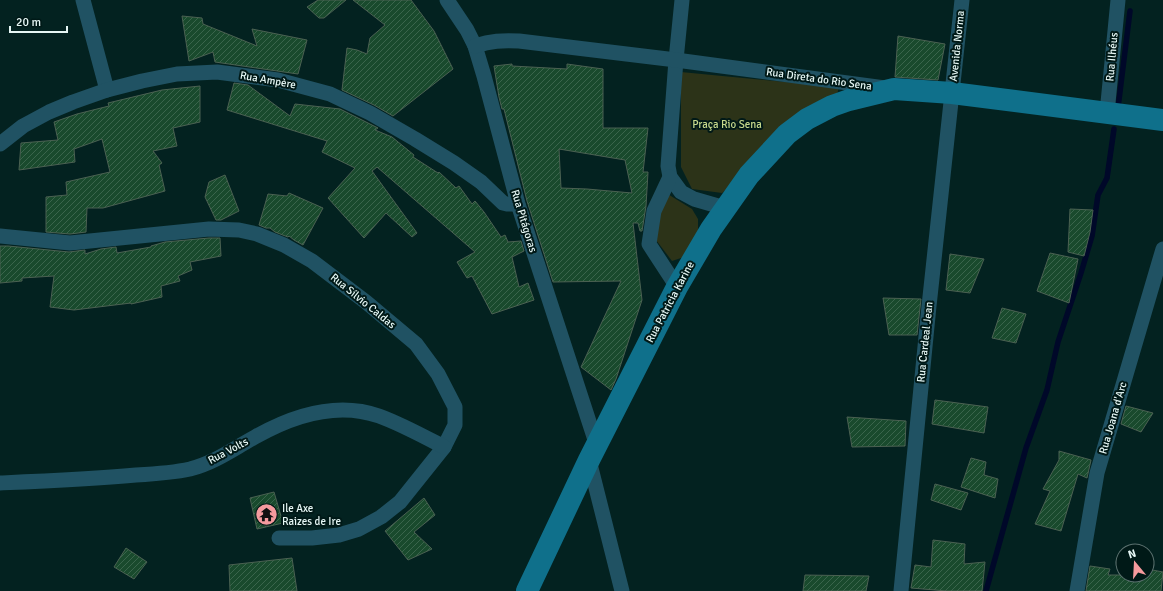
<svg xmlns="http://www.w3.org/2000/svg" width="1163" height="591" font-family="Signika,sans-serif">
<defs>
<pattern id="building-hatch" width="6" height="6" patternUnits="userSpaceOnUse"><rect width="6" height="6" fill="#194a2d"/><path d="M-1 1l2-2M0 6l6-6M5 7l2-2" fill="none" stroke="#3a654c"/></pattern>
</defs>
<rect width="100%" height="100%" fill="#032220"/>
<g fill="#2c3318">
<polygon points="681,72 839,87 836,98 722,193 692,189 681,167"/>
<polygon points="666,193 692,209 698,219 698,235 684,257 672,261 656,240 657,219"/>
</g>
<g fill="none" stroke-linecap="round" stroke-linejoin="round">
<g stroke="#000829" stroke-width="5.5">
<polyline points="1118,108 1130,11"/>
<polyline points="986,591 1026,448 1047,390 1058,342 1081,273 1092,236 1098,195 1107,178 1114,129"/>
</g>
</g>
<g fill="url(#building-hatch)" stroke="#4b6152" fill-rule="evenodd">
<polygon points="318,0 346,0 324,18 319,18 307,7"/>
<polygon points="353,0 411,0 434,31 453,69 393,116 374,105 342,90 347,48 357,50 367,54 370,38 385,25"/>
<polygon points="182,16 202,18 203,24 257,46 252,29 307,40 298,74 215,62 213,52 189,61"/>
<polygon points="898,36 945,44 938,80 895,77"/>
<path d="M512 64V66L567 69V64L603 69V128H648L643 172H648L646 206 642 231H640L638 223H633L642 300 616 379 611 390 581 367 621 281 553 282 527 201 504 109H502L499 97 494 66ZM559 149 625 160 632 193 587 189 561 188Z"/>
<polygon points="234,83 248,85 290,116 295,104 340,109 378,128 375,130 392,137 414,155 413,157 438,173 439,172 456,188 459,186 472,204 475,201 484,212 501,237 505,235 508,242 521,241 524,251 512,257 519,287 528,283 534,300 492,314 472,276 467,278 457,262 475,252 377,167 372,171 417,233 412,237 386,213 364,238 328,198 355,168 322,152 327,141 227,110"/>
<polygon points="200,86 200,122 173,128 177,146 153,151 162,163 159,165 165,191 103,208 87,208 86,232 70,234 46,232 46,197 67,195 66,182 110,172 102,139 74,149 75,162 19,170 21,143 58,140 54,122 77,114 109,106 108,103 162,90"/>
<polygon points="225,175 239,211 221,220 216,220 205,197 209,182"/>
<polygon points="289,193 323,208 303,245 294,240 289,236 288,237 275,232 270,228 266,228 259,225 268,194 287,196"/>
<polygon points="1070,209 1093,210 1090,232 1084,256 1068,252"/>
<polygon points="209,238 220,238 221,256 190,262 192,270 178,276 180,281 161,286 162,297 131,304 131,303 74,310 50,307 54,276 22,278 22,281 0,283 0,246 8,246 69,252 85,250 85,254 101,249 116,247 117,253 151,247 151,246 165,242"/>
<polygon points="1050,253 1078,259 1069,303 1037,291"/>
<polygon points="950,254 984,259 970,293 946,290"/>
<polygon points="883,298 921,299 917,335 889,335"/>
<polygon points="1002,308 1026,314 1016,343 992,338"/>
<polygon points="935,400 988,407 984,433 932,424"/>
<polygon points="1126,406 1153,413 1141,432 1121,424"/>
<polygon points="847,417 906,421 905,446 852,447"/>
<polygon points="1059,451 1091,460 1087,478 1078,474 1061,531 1035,524 1050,491 1043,489 1059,460"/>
<polygon points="971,458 986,462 984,475 998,479 995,498 961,487"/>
<polygon points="935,484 968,493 961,510 931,500"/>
<polygon points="274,492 283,523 257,529 250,498"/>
<polygon points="424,498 435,515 414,532 432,549 408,560 385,531"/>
<polygon points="933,540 965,544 964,564 985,562 982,591 947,591 911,588 915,565 931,567"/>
<polygon points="126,548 147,562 134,579 114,567"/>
<polygon points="292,558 297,591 230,591 229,565"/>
<polygon points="1090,566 1110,569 1108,575 1147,575 1147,569 1163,572 1161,591 1086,591"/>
<polygon points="805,575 869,576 866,591 803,591"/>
</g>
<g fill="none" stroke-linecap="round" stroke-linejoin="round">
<g stroke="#205263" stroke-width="15">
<polyline points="83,0 107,90"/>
<polyline points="447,0 467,30 475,46 484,76 518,204 597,446"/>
<polyline points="682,0 676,60 668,166 670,177 681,192 694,199 725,208"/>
<path d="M475 46C491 41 502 40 519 41L676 60 885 88"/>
<polyline points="1107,113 1118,0"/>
<polyline points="0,144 23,126 49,112 73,102 107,90 142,81 177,74 217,72 278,80 330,94 370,113 415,139 454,163 481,182 503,203 507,204 518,204"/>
<polyline points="670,177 654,211 649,244 677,287"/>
<polyline points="0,236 70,243 209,229 239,230 257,234 284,245 312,261 366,302 416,344 438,374 455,407 455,425 444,447 400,502 381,517 359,529 339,535 312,538 279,538"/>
<polyline points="589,460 622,591"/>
<path d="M0 483C45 481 91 479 136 475 154 474 172 473 190 469 214 463 233 449 255 437 292 416 336 401 379 416 401 424 423 436 444 447"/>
<polyline points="901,591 929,306 962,0"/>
<polyline points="1077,591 1097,473 1163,249"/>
</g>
<polyline stroke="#0f708b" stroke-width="22" points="527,591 589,460 677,287 711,229 749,175 787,134 807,119 832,106 849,100 894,89 952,93 1163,120"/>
</g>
<defs>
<symbol id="temple-disc" viewBox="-11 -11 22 22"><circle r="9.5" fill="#f59b9e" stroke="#001917"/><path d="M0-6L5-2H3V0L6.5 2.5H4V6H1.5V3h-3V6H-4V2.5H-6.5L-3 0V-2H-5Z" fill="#111"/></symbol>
</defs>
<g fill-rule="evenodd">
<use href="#temple-disc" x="254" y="502" width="25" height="25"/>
</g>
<g text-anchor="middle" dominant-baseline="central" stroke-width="4" stroke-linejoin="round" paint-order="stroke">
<g font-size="11" fill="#e6f7f5" stroke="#001917">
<text transform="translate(957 46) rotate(-84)">Avenida Norma</text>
<text transform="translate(1112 57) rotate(-85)">Rua Ilhéus</text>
<text transform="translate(819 79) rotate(8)">Rua Direta do Rio Sena</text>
<text transform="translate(268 80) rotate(10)">Rua Ampère</text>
<text transform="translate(524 221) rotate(73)">Rua Pitágoras</text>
<text transform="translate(363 301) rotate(39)">Rua Sílvio Caldas</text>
<text transform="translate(670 302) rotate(-62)">Rua Patricia Karine</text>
<text transform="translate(925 342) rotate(-84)">Rua Cardeal Jean</text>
<text transform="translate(1113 418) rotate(-74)">Rua Joana d'Arc</text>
<text transform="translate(228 451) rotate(-28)">Rua Volts</text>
</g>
<g font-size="11" fill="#c5d88b" stroke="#001917">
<text x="727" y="124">Praça Rio Sena</text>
</g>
<g font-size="11" fill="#e6f7f5" stroke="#001917" text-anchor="start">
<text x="282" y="508">Ile Axe<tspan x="282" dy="13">Raizes de Ire</tspan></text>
</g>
</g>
<g transform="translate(1135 563) rotate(342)"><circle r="19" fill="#001917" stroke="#5c7270"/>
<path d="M0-3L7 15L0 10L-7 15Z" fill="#f59b9e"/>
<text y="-6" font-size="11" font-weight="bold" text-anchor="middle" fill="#e6f7f5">N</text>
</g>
<path d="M10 26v6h57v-6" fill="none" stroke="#e6f7f5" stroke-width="2"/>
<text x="16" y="26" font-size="12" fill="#e6f7f5" stroke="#001917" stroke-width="3" paint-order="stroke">20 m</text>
</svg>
